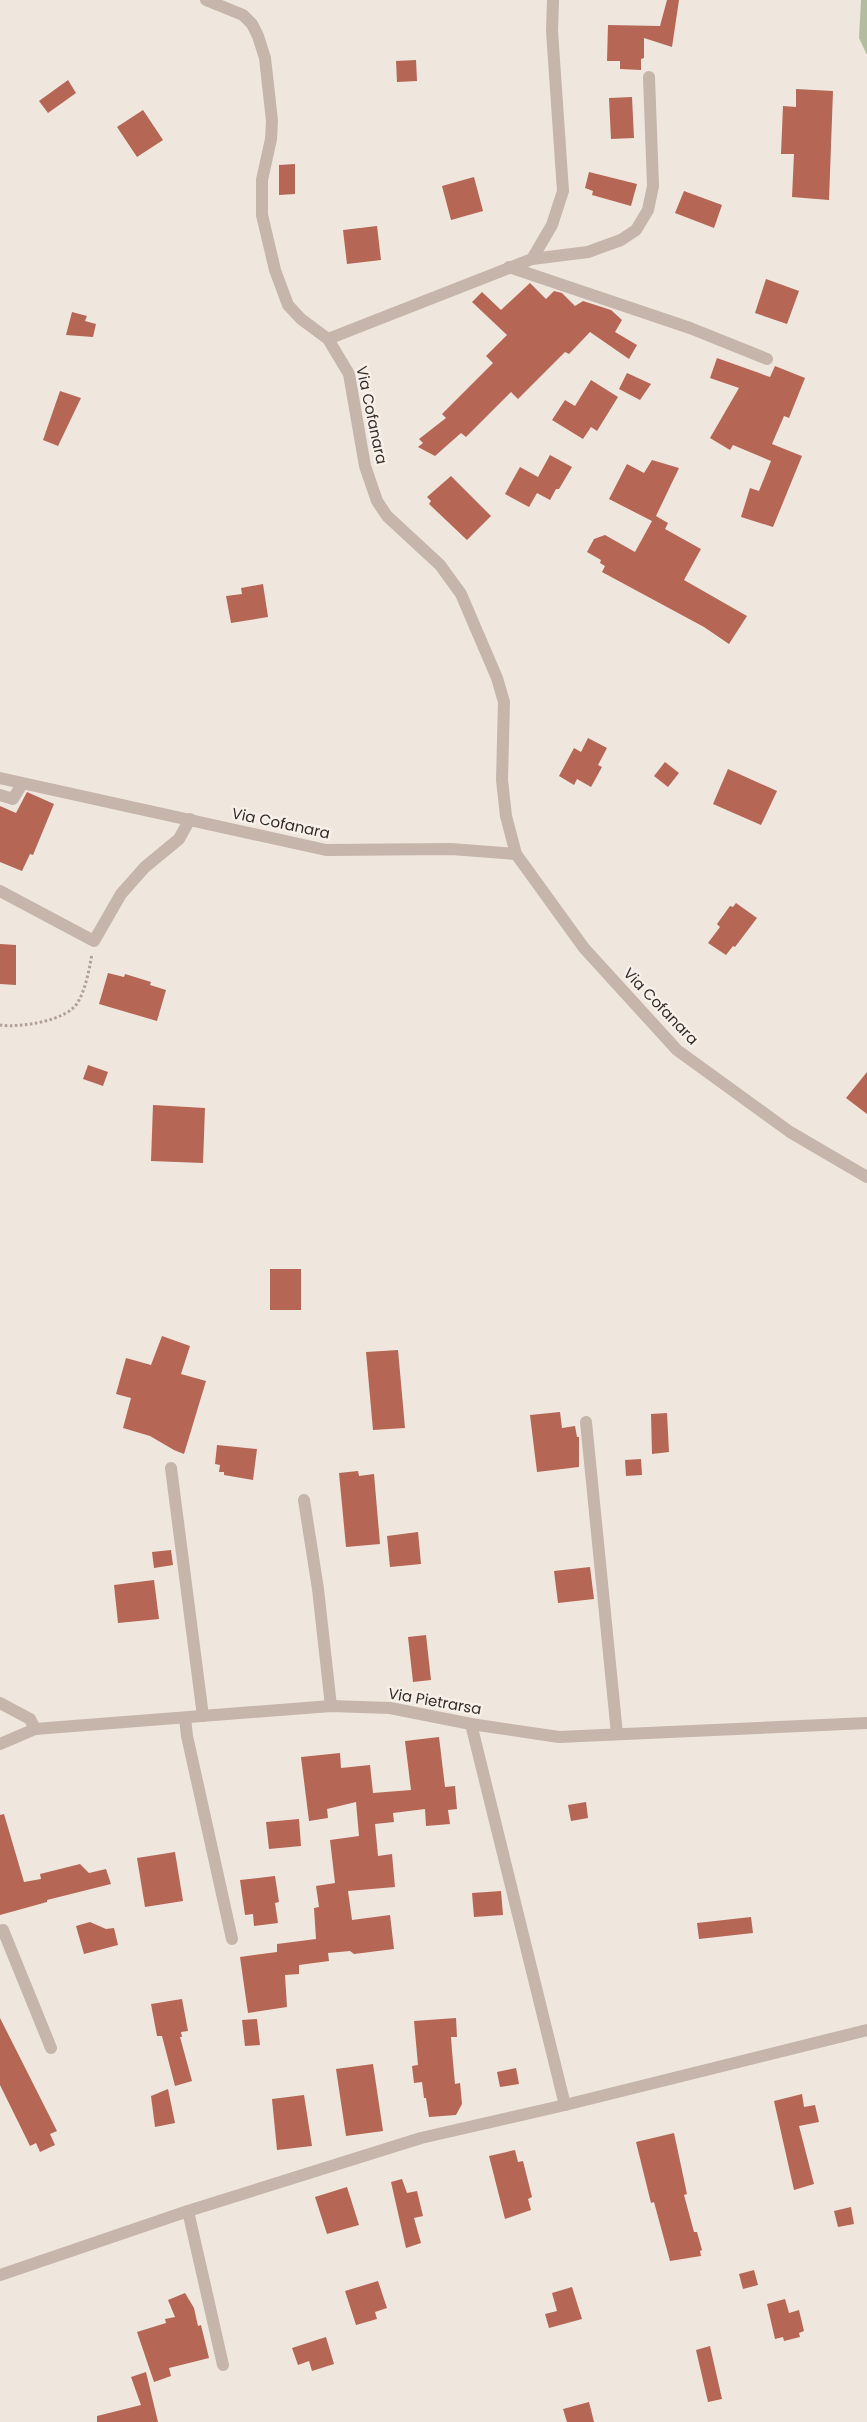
<svg xmlns="http://www.w3.org/2000/svg" width="867" height="2422" font-family="Poppins,sans-serif">
<rect width="100%" height="100%" fill="#efe6de"/>
<polygon fill="#b4bc9f" points="861,0 867,0 867,55 859,38"/>
<g fill="#b66654">
<polygon points="667,0 679,0 672,47 644,38 644,58 641,59 641,70 620,69 620,61 607,61 608,25 660,26"/>
<polygon points="416,60 417,81 397,82 396,61"/>
<polygon points="68,80 76,93 48,113 39,101"/>
<polygon points="796,89 833,91 829,200 792,197 794,154 781,154 783,106 796,107"/>
<polygon points="632,97 634,138 611,139 609,98"/>
<polygon points="143,110 163,140 137,157 117,127"/>
<polygon points="295,164 295,194 279,195 279,165"/>
<polygon points="589,172 637,184 631,206 592,195 593,191 585,188"/>
<polygon points="474,177 483,211 451,220 442,186"/>
<polygon points="684,191 722,205 714,228 675,213"/>
<polygon points="377,226 381,260 347,264 343,230"/>
<polygon points="766,279 799,291 787,324 755,313"/>
<polygon points="530,283 546,299 554,291 562,293 575,306 583,301 611,310 622,320 615,332 637,345 629,359 590,332 569,354 565,352 518,399 511,392 466,437 461,433 435,456 418,447 423,443 419,439 446,418 442,414 493,363 486,356 507,335 472,302 482,292 501,310"/>
<polygon points="72,312 87,316 85,321 96,324 93,337 66,335"/>
<polygon points="717,358 770,377 775,366 805,378 789,418 784,416 772,444 802,456 773,527 741,517 750,488 759,491 771,461 733,445 730,450 710,438 739,388 710,378"/>
<polygon points="627,373 651,384 640,400 619,389"/>
<polygon points="591,380 618,397 597,431 591,427 583,439 552,420 565,400 575,406"/>
<polygon points="60,391 81,398 58,446 43,440"/>
<polygon points="550,455 572,467 559,489 556,489 550,500 537,493 529,507 505,494 520,467 538,477"/>
<polygon points="652,460 679,468 656,516 668,523 665,529 701,549 684,580 747,616 729,644 704,627 602,572 605,566 600,563 601,560 587,552 594,539 605,535 635,552 652,521 609,499 627,464 644,473"/>
<polygon points="451,476 491,516 467,540 429,504 431,501 427,497"/>
<polygon points="263,584 268,617 231,623 226,596 242,594 241,588"/>
<polygon points="588,738 607,748 598,765 602,767 591,787 577,779 574,785 559,776 574,748 581,752"/>
<polygon points="665,762 679,773 668,787 654,776"/>
<polygon points="728,769 777,791 761,825 713,804"/>
<polygon points="27,792 54,804 33,855 30,854 22,871 0,862 0,806 16,813"/>
<polygon points="736,903 757,918 735,947 733,946 726,955 708,943 720,927 717,924 730,906 733,907"/>
<polygon points="0,944 16,945 16,985 0,984"/>
<polygon points="108,973 124,977 125,974 151,982 150,985 166,990 157,1021 99,1004"/>
<polygon points="88,1065 108,1072 103,1086 83,1079"/>
<polygon points="867,1072 867,1114 846,1098"/>
<polygon points="153,1105 205,1108 203,1163 151,1161"/>
<rect x="270" y="1269" width="31" height="41"/>
<polygon points="162,1336 190,1346 181,1374 206,1381 184,1454 174,1450 150,1436 123,1428 131,1398 116,1394 126,1358 151,1365"/>
<polygon points="398,1350 405,1428 373,1430 366,1352"/>
<polygon points="560,1412 562,1428 575,1426 577,1437 579,1437 579,1467 537,1472 530,1415"/>
<polygon points="667,1413 669,1452 652,1454 651,1414"/>
<polygon points="217,1445 257,1449 253,1480 224,1475 224,1472 219,1472 220,1465 215,1464"/>
<polygon points="641,1459 642,1475 626,1476 625,1460"/>
<polygon points="358,1471 359,1476 374,1474 380,1544 346,1547 339,1473"/>
<polygon points="418,1532 421,1564 390,1567 387,1536"/>
<polygon points="171,1550 173,1565 154,1568 152,1552"/>
<polygon points="590,1567 594,1599 558,1603 554,1571"/>
<polygon points="154,1580 159,1619 118,1623 114,1585"/>
<polygon points="426,1635 431,1680 413,1682 408,1637"/>
<polygon points="439,1737 445,1787 455,1786 457,1809 448,1810 450,1824 426,1826 425,1809 393,1813 394,1822 375,1824 378,1856 392,1854 395,1887 348,1891 352,1920 390,1915 394,1949 354,1954 350,1951 328,1953 329,1961 299,1965 299,1974 285,1975 287,2007 248,2013 240,1957 277,1952 277,1944 316,1939 314,1908 319,1907 316,1886 335,1883 330,1840 359,1836 356,1802 327,1809 328,1818 309,1821 301,1757 340,1753 341,1768 370,1765 373,1793 411,1790 405,1741"/>
<polygon points="586,1802 588,1818 571,1821 568,1805"/>
<polygon points="4,1814 24,1882 41,1879 40,1874 80,1864 89,1873 106,1869 111,1884 47,1900 47,1902 0,1915 0,1815"/>
<polygon points="299,1819 301,1846 269,1849 266,1822"/>
<polygon points="175,1852 183,1901 145,1907 137,1858"/>
<polygon points="275,1876 279,1902 275,1903 278,1923 254,1926 253,1914 245,1915 240,1880"/>
<polygon points="501,1891 503,1915 474,1917 472,1893"/>
<polygon points="751,1917 753,1933 699,1939 697,1923"/>
<polygon points="90,1922 106,1929 114,1928 118,1945 84,1954 76,1926"/>
<polygon points="182,1999 188,2031 181,2032 182,2037 180,2037 192,2081 175,2086 162,2036 157,2036 151,2004"/>
<polygon points="0,2018 57,2131 50,2134 55,2145 40,2152 36,2143 30,2146 0,2085"/>
<polygon points="456,2018 457,2037 451,2037 452,2051 455,2084 460,2083 462,2104 456,2115 429,2117 426,2098 424,2098 422,2082 414,2083 412,2066 418,2065 414,2021"/>
<polygon points="257,2019 260,2045 245,2046 242,2020"/>
<polygon points="373,2064 383,2131 346,2136 336,2069"/>
<polygon points="516,2068 519,2084 500,2087 497,2072"/>
<polygon points="168,2089 175,2123 155,2127 151,2096"/>
<polygon points="802,2094 804,2107 815,2105 819,2122 799,2126 814,2184 794,2190 774,2101"/>
<polygon points="304,2095 312,2146 277,2150 272,2099"/>
<polygon points="674,2133 687,2194 684,2195 694,2232 697,2232 702,2250 700,2251 701,2256 670,2261 654,2202 651,2203 636,2142"/>
<polygon points="515,2150 518,2162 523,2161 532,2197 528,2199 531,2210 505,2219 489,2156"/>
<polygon points="402,2179 407,2193 417,2191 423,2216 414,2218 421,2243 406,2248 391,2182"/>
<polygon points="347,2187 359,2225 327,2234 315,2197"/>
<polygon points="851,2207 854,2224 838,2227 834,2211"/>
<polygon points="754,2270 758,2285 743,2289 739,2274"/>
<polygon points="378,2281 387,2308 375,2312 377,2319 356,2325 345,2291"/>
<polygon points="572,2287 582,2319 549,2328 545,2314 557,2311 552,2293"/>
<polygon points="185,2293 194,2308 198,2326 201,2325 209,2358 169,2368 171,2376 154,2382 137,2332 166,2323 165,2319 175,2317 168,2300"/>
<polygon points="785,2299 789,2313 799,2310 804,2331 799,2333 800,2337 784,2341 783,2337 775,2339 767,2304"/>
<polygon points="326,2337 334,2364 312,2371 309,2361 298,2365 292,2348"/>
<polygon points="710,2346 722,2399 708,2402 696,2350"/>
<polygon points="146,2372 158,2422 97,2422 97,2416 141,2405 131,2377"/>
<polygon points="589,2402 594,2422 567,2422 563,2409"/>
</g>
<g fill="none" stroke-linecap="round" stroke-linejoin="round">
<path stroke="#b1a095" stroke-width="3" stroke-dasharray="2.5 2.5" stroke-linecap="butt" d="M0 1025C19 1028 68 1021 78 1002 86 988 89 970 92 954"/>
<g stroke="#c5b5ab" stroke-width="12">
<polyline points="206,0 243,15 252,24 258,36 265,58 272,121 271,139 262,180 262,215 275,270 288,305 301,319 328,339 349,374 365,466 377,501 387,516 440,565 461,594 497,678 504,702 502,780 506,816 516,854 584,948 677,1050 790,1132 867,1177"/>
<polyline points="532,259 552,225 563,191 552,31 553,0"/>
<polyline points="509,267 690,328 767,359"/>
<polyline points="328,339 532,259 588,252 621,240 636,230 648,210 653,186 649,77"/>
<polyline points="0,778 326,850 451,849 516,854"/>
<polyline points="0,795 13,799 22,784"/>
<polyline points="0,891 94,941 121,894 145,867 179,839 190,819"/>
<polyline points="586,1422 617,1734"/>
<polyline points="171,1468 203,1716"/>
<polyline points="304,1500 318,1589 331,1706"/>
<polyline points="0,1703 30,1719 35,1729"/>
<polyline points="185,1718 187,1736 232,1939"/>
<polyline points="471,1724 565,2105"/>
<polyline points="0,1744 35,1729 331,1706 390,1708 471,1724 559,1737 867,1723"/>
<polyline points="0,1931 3,1930 51,2048"/>
<polyline points="188,2211 223,2365"/>
<polyline points="0,2275 188,2211 421,2138 565,2105 867,2030"/>
</g>
</g>
<g text-anchor="middle" dominant-baseline="central" stroke-width="5" stroke-linejoin="round" paint-order="stroke">
<g font-size="15" fill="#342c29" stroke="#f7f0e9">
<text transform="translate(372 415) rotate(78)">Via Cofanara</text>
<text transform="translate(281 823) rotate(12)">Via Cofanara</text>
<text transform="translate(661 1006) rotate(46)">Via Cofanara</text>
<text transform="translate(435 1701) rotate(10)">Via Pietrarsa</text>
</g>
</g>
</svg>
